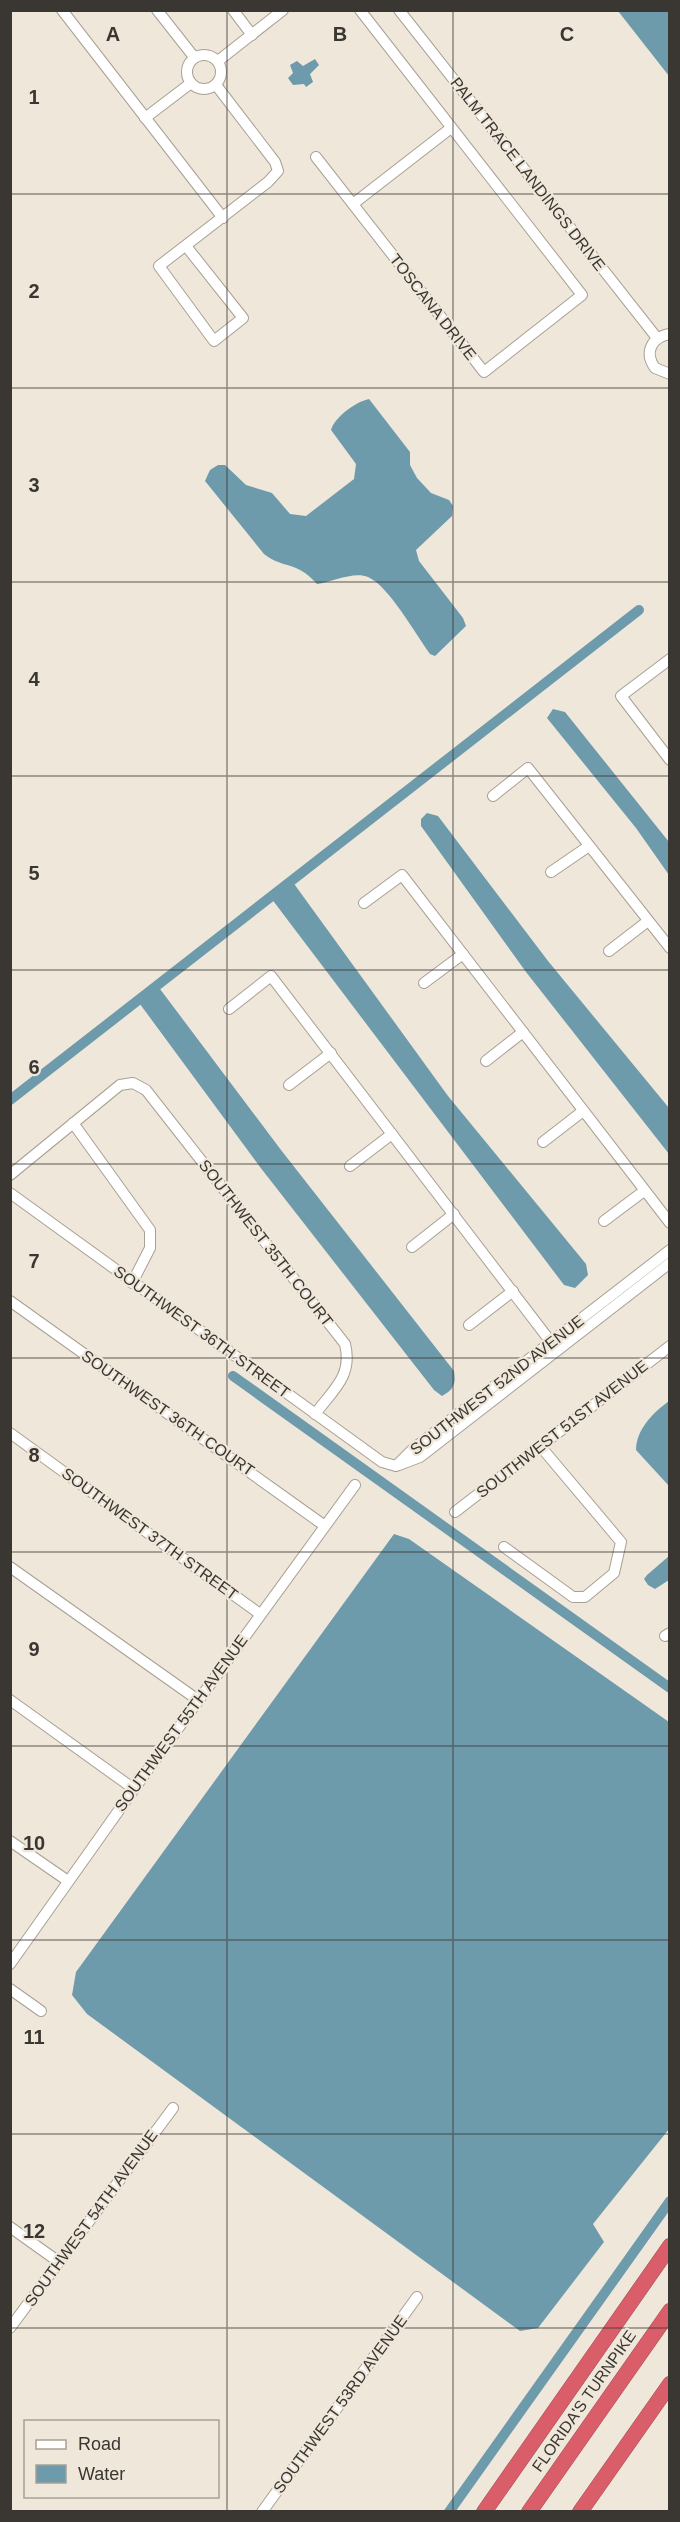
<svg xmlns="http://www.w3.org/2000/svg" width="680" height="2522" font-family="Helvetica,sans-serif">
<rect width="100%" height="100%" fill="#efe7da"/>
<g fill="#6d9bac">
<polygon points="618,11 669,11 669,76"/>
<polygon points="315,59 319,65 310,74 313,82 306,87 304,84 293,85 288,78 293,73 290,65 297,61 303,66"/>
<path d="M369 399 410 452V465L417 478 431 493 449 500 453 506 452 516 416 550 419 561 463 618 466 626 435 656 430 654C416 635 389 586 368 577 354 571 332 582 317 584 296 560 285 570 264 554L205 481 210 470 218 465H225L246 485 272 493 290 514 306 516 354 479 356 464 331 430C335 417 355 402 369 399Z"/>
<polygon points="553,709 565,712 669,842 669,875 636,828 547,718"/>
<polygon points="427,813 438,816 548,961 669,1108 669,1154 526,972 421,826 421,819"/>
<polygon points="292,881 448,1096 586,1264 588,1275 575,1288 564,1285 271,898"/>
<path d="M157 985 281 1150 454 1371C456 1384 454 1389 442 1396L434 1390 260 1167 137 1000Z"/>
<path d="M669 1401V1486L636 1450C636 1429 654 1412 669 1401Z"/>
<polygon points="394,1534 409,1539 669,1722 669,2129 593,2224 604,2242 538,2328 520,2331 87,2014 72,1995 76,1972"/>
<polygon points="669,1556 669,1580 655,1589 648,1585 644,1579 647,1575"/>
</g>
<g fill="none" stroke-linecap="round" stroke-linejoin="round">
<g stroke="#6d9bac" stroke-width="10">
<polyline points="10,1100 639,610"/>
<polyline points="233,1376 670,1688"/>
<polyline points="449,2512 670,2201"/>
</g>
<defs>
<g id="minor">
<polyline points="62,10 223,218"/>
<polyline points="157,10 194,57"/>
<polyline points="233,10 252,35"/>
<polyline points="399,10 657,338"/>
<circle cx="204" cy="72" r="17"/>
<polyline points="218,61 283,10"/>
<polyline points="145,118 191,83"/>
<polyline points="316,157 484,372 582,295 360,10"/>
<polyline points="353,204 451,128"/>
<polyline points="186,246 243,318 214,341 159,266 268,182 278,171 275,162 216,85"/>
<path d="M670 334C651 337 644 353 655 368L670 374"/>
<polyline points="670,659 621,696 670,760"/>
<polyline points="493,796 528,768 670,948"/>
<polyline points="551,872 589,846"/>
<polyline points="364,903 402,875 670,1223"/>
<polyline points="609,951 648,921"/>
<polyline points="424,983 463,954"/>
<polyline points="229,1009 271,976 557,1350"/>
<polyline points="486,1061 523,1032"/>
<polyline points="289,1085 331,1053"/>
<polyline points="73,1123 150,1230 150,1248 132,1283"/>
<polyline points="543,1142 583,1111"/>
<polyline points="350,1166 392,1134"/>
<path d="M10 1175 120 1085 133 1083 146 1090 345 1344C353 1376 333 1390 315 1414"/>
<polyline points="10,1193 382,1462 396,1466"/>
<polyline points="604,1221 644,1191"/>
<polyline points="412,1247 454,1214"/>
<polyline points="10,1301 325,1526"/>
<polyline points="469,1325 513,1291"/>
<polyline points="10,1433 260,1614"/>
<polyline points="399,1465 420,1457 670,1263"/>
<polyline points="396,1466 413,1449 670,1250"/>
<polyline points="455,1512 670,1346"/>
<polyline points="504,1547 573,1597 585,1597 614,1573 621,1542 541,1447"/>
<polyline points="10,1567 198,1700"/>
<polyline points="665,1636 670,1633"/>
<polyline points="10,1700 134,1789"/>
<polyline points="10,1841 68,1881"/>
<polyline points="10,1964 134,1789 355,1485"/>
<polyline points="10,1989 41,2011"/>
<polyline points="10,2227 59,2262"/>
<polyline points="10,2328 173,2108"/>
<polyline points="262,2512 417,2297"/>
</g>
<g id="highway">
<polyline points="484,2512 670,2246"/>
<polyline points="529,2512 670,2311"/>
<polyline points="580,2512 670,2384"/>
</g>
</defs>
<use href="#minor" stroke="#a8a094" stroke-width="12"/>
<use href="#highway" stroke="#a25056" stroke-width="16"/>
<use href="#minor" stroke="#fff" stroke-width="10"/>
<use href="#highway" stroke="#da5e6a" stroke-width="15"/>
</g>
<path fill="none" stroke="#3a3732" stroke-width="1.5" stroke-opacity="0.55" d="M227 10V2512M453 10V2512M10 194H670M10 388H670M10 582H670M10 776H670M10 970H670M10 1164H670M10 1358H670M10 1552H670M10 1746H670M10 1940H670M10 2134H670M10 2328H670"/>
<g text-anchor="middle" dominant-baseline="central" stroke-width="4.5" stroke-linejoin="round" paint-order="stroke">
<g font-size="16" fill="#3a3732" stroke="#efe7da">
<text transform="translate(528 174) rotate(52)">PALM TRACE LANDINGS DRIVE</text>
<text transform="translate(433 307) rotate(52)">TOSCANA DRIVE</text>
<text transform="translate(266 1243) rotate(52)">SOUTHWEST 35TH COURT</text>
<text transform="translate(202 1332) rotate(36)">SOUTHWEST 36TH STREET</text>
<text transform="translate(497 1385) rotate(-38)">SOUTHWEST 52ND AVENUE</text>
<text transform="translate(168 1413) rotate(35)">SOUTHWEST 36TH COURT</text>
<text transform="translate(562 1429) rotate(-38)">SOUTHWEST 51ST AVENUE</text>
<text transform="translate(150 1534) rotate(36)">SOUTHWEST 37TH STREET</text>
<text transform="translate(181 1723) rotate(-54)">SOUTHWEST 55TH AVENUE</text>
<text transform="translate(91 2218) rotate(-54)">SOUTHWEST 54TH AVENUE</text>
<text transform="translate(584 2401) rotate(-55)">FLORIDA'S TURNPIKE</text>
<text transform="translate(340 2404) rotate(-54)">SOUTHWEST 53RD AVENUE</text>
</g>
</g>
<g font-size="20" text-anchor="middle" font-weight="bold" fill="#3a3732" stroke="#efe7da" stroke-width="4.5" stroke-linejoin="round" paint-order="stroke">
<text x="113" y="41">A</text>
<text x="340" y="41">B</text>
<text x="567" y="41">C</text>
<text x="34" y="104">1</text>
<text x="34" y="298">2</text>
<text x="34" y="492">3</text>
<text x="34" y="686">4</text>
<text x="34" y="880">5</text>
<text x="34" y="1074">6</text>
<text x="34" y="1268">7</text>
<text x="34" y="1462">8</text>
<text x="34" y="1656">9</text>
<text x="34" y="1850">10</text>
<text x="34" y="2044">11</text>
<text x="34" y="2238">12</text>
</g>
<rect width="680" height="2522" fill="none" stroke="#3a3732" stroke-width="24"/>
<rect x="24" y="2420" width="195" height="78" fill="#efe7da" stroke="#a7a197" stroke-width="1.5"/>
<rect x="36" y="2440" width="30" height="9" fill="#ffffff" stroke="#a7a197" stroke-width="1.5"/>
<text x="78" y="2450" font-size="18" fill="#3a3732">Road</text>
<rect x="36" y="2465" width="30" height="18" fill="#6d9bac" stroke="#a7a197" stroke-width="1.5"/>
<text x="78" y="2480" font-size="18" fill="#3a3732">Water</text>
</svg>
